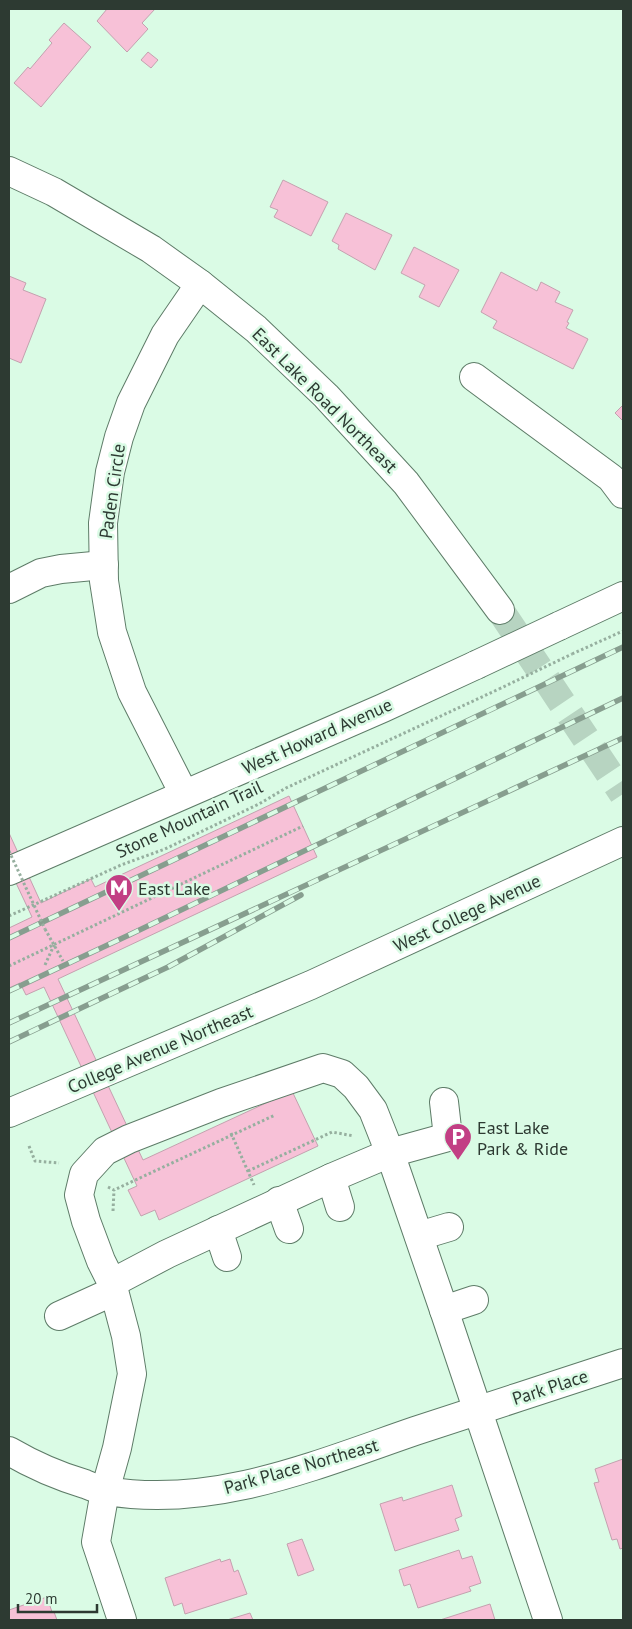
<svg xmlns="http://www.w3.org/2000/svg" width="632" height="1629" font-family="'PT Sans',sans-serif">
<rect width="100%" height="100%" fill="#dafbe5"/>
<g fill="#f7c1d7" stroke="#c4a1af">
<polygon points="107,9 155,9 142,23 148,29 127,52 97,21"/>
<polygon points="64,23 91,47 41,107 14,83 28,67 30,69 52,43 49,40"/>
<polygon points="148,52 158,60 151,68 141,60"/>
<polygon points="283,180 328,202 311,236 274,217 278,210 270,207"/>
<polygon points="346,213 392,235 375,270 338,249 339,245 332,241"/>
<polygon points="414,247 459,270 439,307 419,297 425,285 401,273"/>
<polygon points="501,272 537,291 541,282 560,292 555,302 573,310 567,322 569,323 566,328 588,339 573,369 493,328 497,321 481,312"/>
<polygon points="9,276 26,283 23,290 46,299 21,363 9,358"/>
<polygon points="623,405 623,421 615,413"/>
<polygon points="289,796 317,857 58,979 143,1160 292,1091 318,1146 159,1220 155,1210 141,1216 128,1190 137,1186 44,987 26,995 20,983 9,988 9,928 32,917 9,868 9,833 41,903 91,879 95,887"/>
<polygon points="623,1459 623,1548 620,1549 617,1539 612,1540 594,1483 599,1482 595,1469"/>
<polygon points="452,1485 462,1516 455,1519 459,1530 395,1551 380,1504 402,1497 403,1501"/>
<polygon points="302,1539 314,1570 298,1576 287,1544"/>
<polygon points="459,1550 462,1559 472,1556 481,1583 469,1587 471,1591 418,1608 410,1584 404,1586 399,1570"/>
<polygon points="220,1559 221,1562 230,1559 234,1572 238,1570 247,1594 185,1614 182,1603 174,1606 165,1578"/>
<polygon points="47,1597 52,1612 54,1612 57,1620 9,1620 9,1610"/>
<polygon points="490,1604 495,1620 440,1620"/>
<polygon points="250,1613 253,1620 227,1620"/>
</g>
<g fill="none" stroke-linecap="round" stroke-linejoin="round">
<polyline stroke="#b7d4c1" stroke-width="28" stroke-dasharray="28 14" stroke-linecap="butt" points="500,610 623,794"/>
<defs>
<g id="minor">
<polyline points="474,377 611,478 623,494"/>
<polyline points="9,589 41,573 61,569 104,565"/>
<polyline points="331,1178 340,1207"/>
<polyline points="279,1201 289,1229"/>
<polyline points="218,1230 227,1257"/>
<polyline points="419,1236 449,1227"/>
<polyline points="112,1283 167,1254 331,1178 390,1153 448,1137 444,1102"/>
<polyline points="444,1310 474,1300"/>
<polyline points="59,1316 114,1291"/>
<polyline points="122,1620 96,1542 105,1491 117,1448 132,1374 126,1336 112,1283 101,1261 86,1221 79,1195 84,1174 105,1151 129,1139 221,1103 323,1068 342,1074 356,1087 373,1110 390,1153 444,1310 548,1620"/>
</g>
<g id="major">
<polyline points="9,171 54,192 151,249 200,284 256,329 326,396 406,483 500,610"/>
<polyline points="559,626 623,596"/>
<polyline points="184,794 132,692 112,632 104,581 103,523 110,472 119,437 131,403 165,335 200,284"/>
<polyline points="9,871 383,708 476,665"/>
<polyline points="9,1113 311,985 623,841"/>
<path d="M9 1451C33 1465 58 1476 85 1484 92 1487 99 1490 107 1491 213 1509 316 1465 415 1431 484 1408 554 1386 623 1363"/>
</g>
</defs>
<use href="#minor" stroke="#5e7c68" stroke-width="30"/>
<use href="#major" stroke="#5e7c68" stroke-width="30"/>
<g stroke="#96af9f" stroke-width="3" stroke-dasharray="2.5 2.5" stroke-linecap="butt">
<polyline points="572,654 623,631"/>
<polyline points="9,916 121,865 165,849 259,804 286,788 499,689"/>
<polyline points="45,929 63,961"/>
<polyline points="45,965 54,945"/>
<polyline points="9,966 303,826"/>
<polyline points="231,1133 254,1185"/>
<polyline points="29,1146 35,1161 59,1163"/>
<polyline points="248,1171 332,1132 354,1136"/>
<polyline points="108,1187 114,1190 275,1115"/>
<polyline points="113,1211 114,1190"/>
</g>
<use href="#minor" stroke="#fff" stroke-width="28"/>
<use href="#major" stroke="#fff" stroke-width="28"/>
<defs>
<g id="rail">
<polyline points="9,938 623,647"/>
<polyline points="9,991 129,935 623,698"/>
<polyline points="9,1023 623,738"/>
<polyline points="9,1042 168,967 301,895"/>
</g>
</defs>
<use href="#rail" stroke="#879e8f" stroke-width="5.5"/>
<use href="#rail" stroke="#dafbe5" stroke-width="4" stroke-dasharray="11" stroke-linecap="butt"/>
<defs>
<polyline id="major-bridge" points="476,665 559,626"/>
</defs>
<use href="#major-bridge" stroke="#5e7c68" stroke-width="30" stroke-linecap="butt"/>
<g stroke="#96af9f" stroke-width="3" stroke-dasharray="2.5 2.5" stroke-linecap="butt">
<polyline points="499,689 572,654"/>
<polyline points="9,851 45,929"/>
</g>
<use href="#major-bridge" stroke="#fff" stroke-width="28"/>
</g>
<defs>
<symbol id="metro-pin" viewBox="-11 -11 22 30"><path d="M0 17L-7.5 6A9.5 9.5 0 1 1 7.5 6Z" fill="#c23f84" stroke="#dafbe5"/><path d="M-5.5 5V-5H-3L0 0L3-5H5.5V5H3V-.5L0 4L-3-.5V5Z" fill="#fff"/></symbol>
<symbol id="parking-pin" viewBox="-11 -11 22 30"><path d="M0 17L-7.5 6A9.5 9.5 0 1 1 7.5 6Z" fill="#c23f84" stroke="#dafbe5"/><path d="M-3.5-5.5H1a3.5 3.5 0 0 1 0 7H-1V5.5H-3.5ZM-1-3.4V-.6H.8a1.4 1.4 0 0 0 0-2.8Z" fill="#fff"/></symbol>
</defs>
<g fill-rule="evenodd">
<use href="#metro-pin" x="103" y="872" width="32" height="43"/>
<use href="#parking-pin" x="442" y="1121" width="32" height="43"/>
</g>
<g text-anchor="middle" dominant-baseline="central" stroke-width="5" stroke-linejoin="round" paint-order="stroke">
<g font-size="18" fill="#2d3a32" stroke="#dafbe5">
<text transform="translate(325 400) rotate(45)">East Lake Road Northeast</text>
<text transform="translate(112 491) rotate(-82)">Paden Circle</text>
<text transform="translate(317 736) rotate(-24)">West Howard Avenue</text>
<text transform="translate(189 819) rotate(-25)">Stone Mountain Trail</text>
<text transform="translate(467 913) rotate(-25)">West College Avenue</text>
<text transform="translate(160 1049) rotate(-23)">College Avenue Northeast</text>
<text transform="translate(550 1387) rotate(-18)">Park Place</text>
<text transform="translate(301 1466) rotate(-16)">Park Place Northeast</text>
</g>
<g font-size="18" fill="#2d3a32" stroke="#dafbe5" text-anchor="start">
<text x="138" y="888">East Lake</text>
<text x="477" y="1127">East Lake<tspan x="477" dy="21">Park &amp; Ride</tspan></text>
</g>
</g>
<rect width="632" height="1629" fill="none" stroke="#2d3a32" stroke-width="20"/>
<path d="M18 1604v8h79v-8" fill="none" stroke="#2d3a32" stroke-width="2.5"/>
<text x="25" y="1604" font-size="15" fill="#2d3a32" stroke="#dafbe5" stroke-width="4" paint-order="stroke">20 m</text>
</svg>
